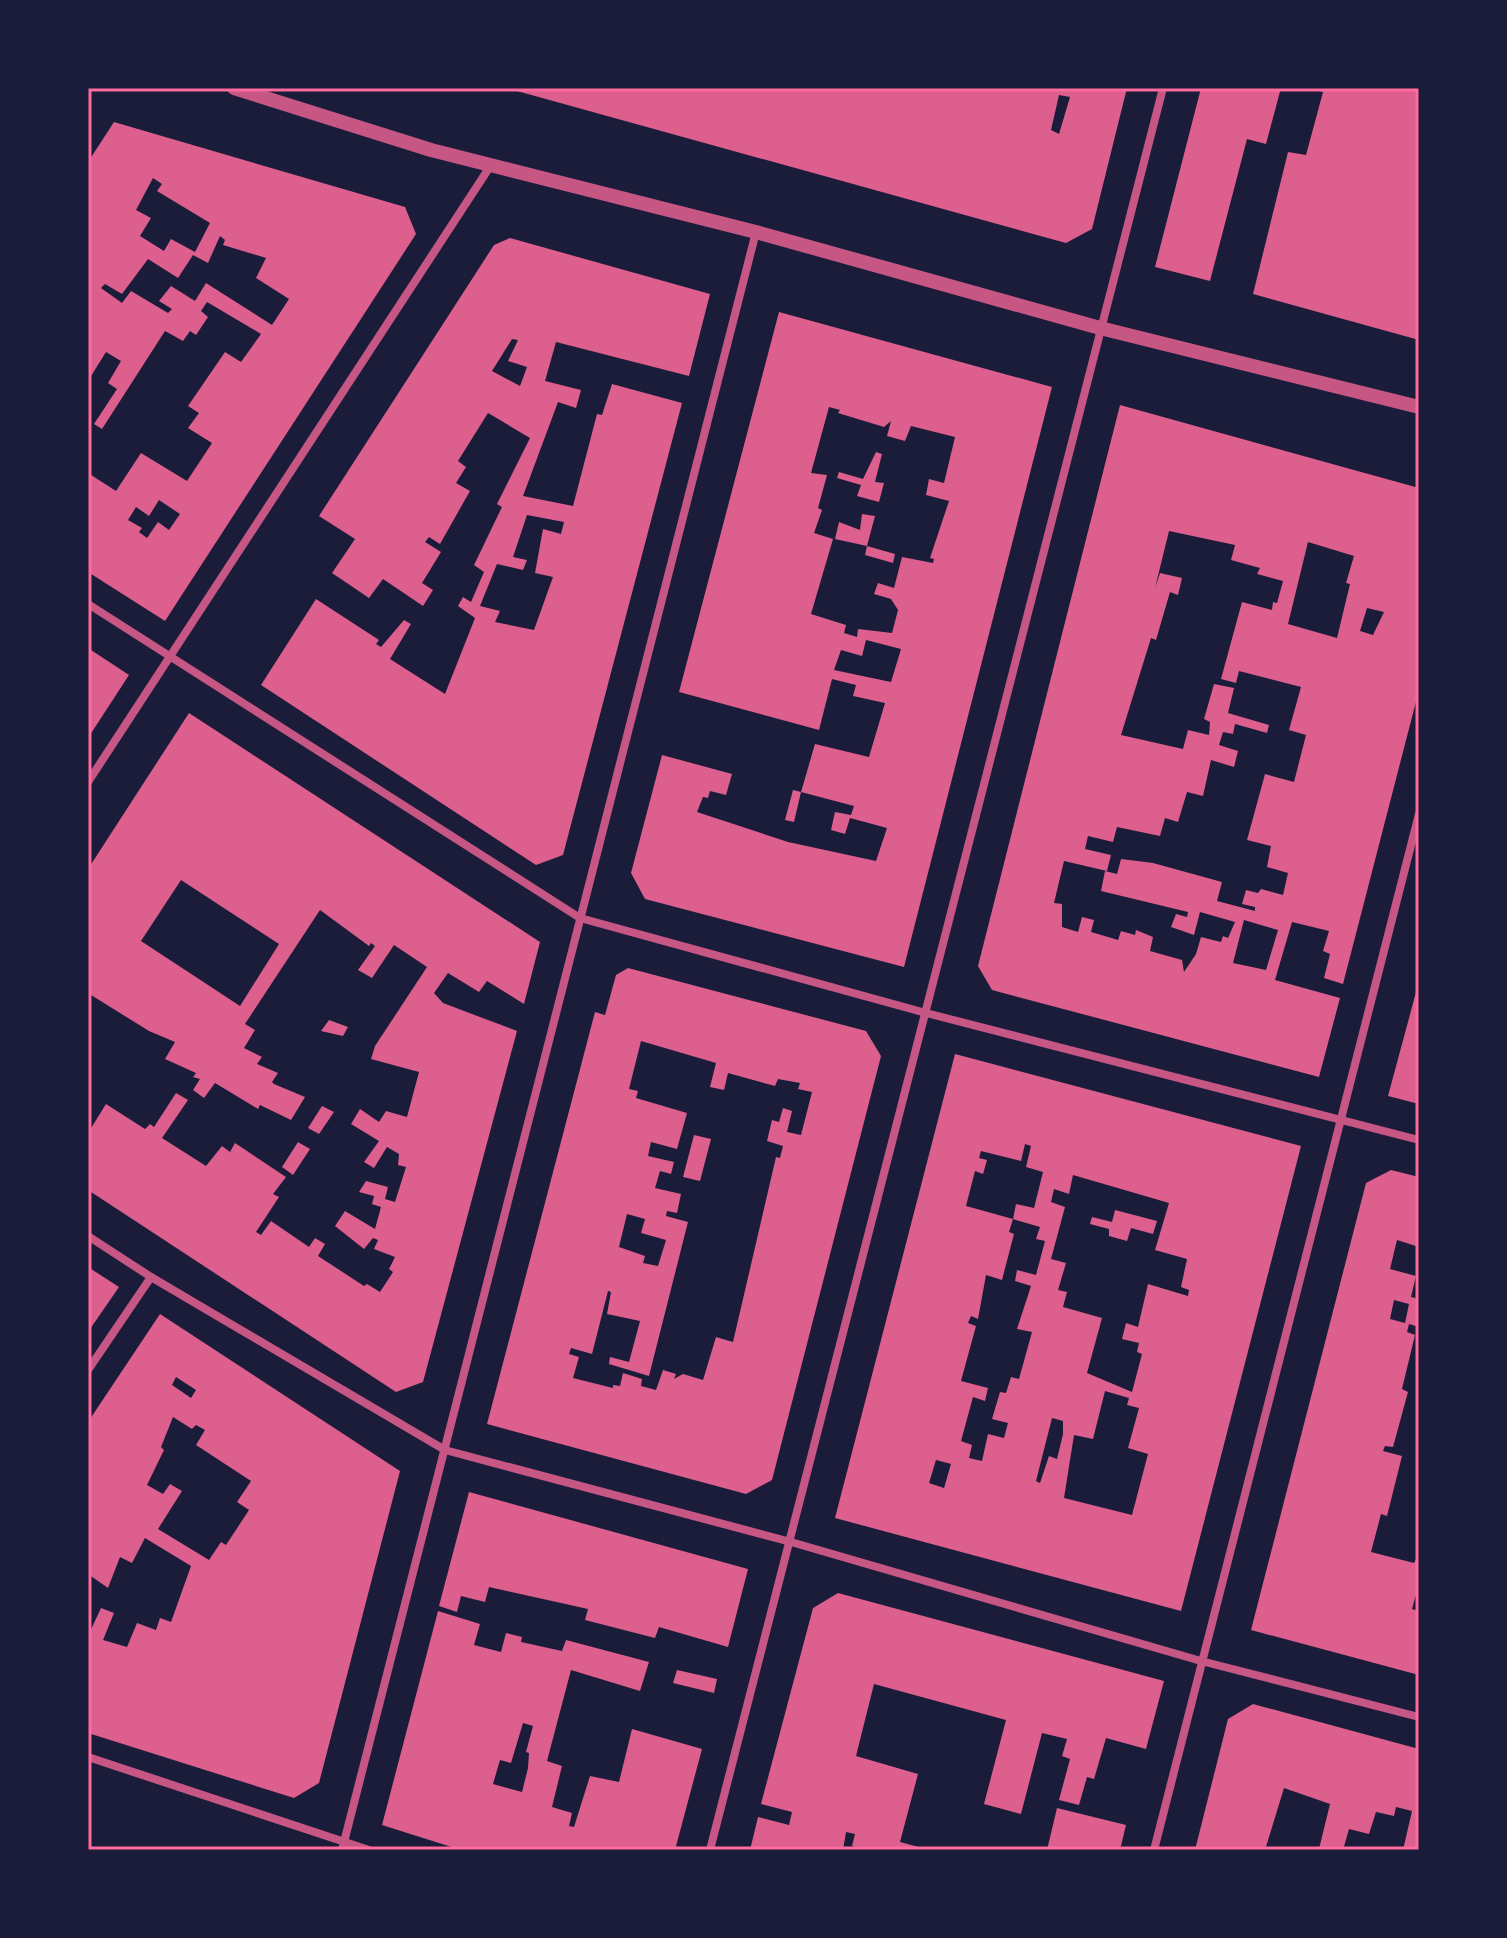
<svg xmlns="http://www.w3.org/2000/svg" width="1507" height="1938" font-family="Figtree,sans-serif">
<rect width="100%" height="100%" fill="#1b1b3a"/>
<g fill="#dd5f8e" fill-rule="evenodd">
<path d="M506 88H1127L1092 229 1066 243ZM1059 95 1070 97 1059 134 1051 130Z"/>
<polygon points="1201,88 1281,88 1266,144 1247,139 1210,281 1155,267"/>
<polygon points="1311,88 1419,88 1419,340 1253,294 1288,152 1306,155 1323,92"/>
<path d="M114 122 405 207 416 234 165 621 88 572V473L116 491 141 453 187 481 212 443 188 428 199 413 188 406 225 352 241 362 261 334 207 302 201 311 208 317 196 335 190 331 183 341 165 331 102 429 94 424 117 389 108 383 121 361 106 352 88 381V162ZM153 178 162 184 157 191 210 223 195 252 171 239 164 251 140 236 151 218 136 210ZM220 236 225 240 223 245 266 258 256 278 289 299 272 325 206 283 195 301 171 286 159 301 172 309 168 313 131 291 122 303 101 288 105 284 122 294 148 259 178 278 193 255 208 263ZM159 500 180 514 169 530 158 522 147 538 139 532 142 528 128 520 136 507 149 516Z"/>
<path d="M510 238 710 294 689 376 556 342 545 381 581 390 576 408 558 402 523 496 573 506 597 414 602 415 612 384 682 403 563 855 536 865 261 685 316 599 379 640 376 644 381 647 404 620 411 624 390 659 445 694 475 618 458 606 463 597 471 602 484 572 474 565 502 507 497 504 530 438 488 413 458 461 466 467 456 483 470 491 440 544 429 537 425 542 441 552 422 583 433 590 423 606 383 579 369 598 332 573 355 539 319 516 494 245ZM512 339 518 340 508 361 527 367 520 386 492 371ZM527 515 564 522 561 534 543 529 535 573 553 577 534 630 495 622 500 611 480 606 497 564 523 570 527 560 513 557Z"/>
<path d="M779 312 1052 387 904 967 645 899 631 873 662 755 732 774 726 795 710 791 708 798 703 797 697 812 788 842 876 861 887 828 850 818 845 834 831 830 835 812 851 815 854 806 801 792 815 744 869 757 885 703 853 696 856 685 832 679 819 730 679 692ZM829 407 840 410 838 413 884 427 891 421 887 436 905 441 911 426 955 437 944 483 929 479 926 495 949 501 930 558 934 559 933 563 902 557 894 588 878 583 874 594 891 599 898 610 892 633 858 629 857 637 844 633 846 625 811 614 833 539 814 533 822 510 818 508 827 475 811 473ZM866 640 901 649 891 682 834 670 841 650 862 656Z"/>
<path d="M1120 405 1419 488V690L1343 984 1324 978 1330 954 1323 951 1329 931 1292 922 1275 980 1340 998 1319 1077 992 990 978 966ZM1169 531 1235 545 1231 560 1260 568 1257 574 1283 581 1277 603 1273 602 1272 610 1242 602 1221 679 1236 683 1239 671 1301 687 1289 730 1306 735 1294 782 1265 774 1247 840 1271 846 1267 867 1288 873 1283 895 1261 889 1258 893 1246 890 1242 904 1255 907V911L1217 901 1222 882 1153 863 1121 859 1117 874 1105 871 1101 891 1188 912 1187 917 1176 914 1171 927 1194 935 1200 912 1235 922 1228 938 1223 936 1221 942 1201 937 1196 954 1184 972 1182 960 1150 951 1153 937 1136 930 1135 935 1121 931 1118 940 1091 932 1094 920 1082 917 1078 932 1062 927V904L1054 903 1064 861 1107 871 1111 855 1085 849 1088 836 1113 842 1117 827 1160 836 1165 818 1178 822 1187 792 1203 796 1211 760 1234 767 1238 751 1219 745 1223 732 1233 734 1235 724 1267 733 1269 725 1228 713 1234 688 1214 684 1204 719 1210 722 1209 735 1188 730 1183 749 1121 735 1151 638 1156 640 1170 592 1178 595 1182 578 1160 573 1155 588ZM1308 542 1354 556 1346 583 1350 584 1337 638 1288 624ZM1367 608 1384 612 1373 635 1360 631ZM1244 920 1278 930 1266 970 1233 963Z"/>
<polygon points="876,452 882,454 875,482 884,483 879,502 857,496 861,485 837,478 839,472 863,479"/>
<polygon points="862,514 875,516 867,546 835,539 839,522 860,530"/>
<polygon points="867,546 895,554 893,563 865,555"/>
<polygon points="88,648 129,675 88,738"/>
<path d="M189 713 540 942 524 1004 487 981 479 992 448 973 434 993 443 1003 517 1031 423 1382 396 1392 88 1190V1133L106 1104 145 1129 150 1124 154 1127 176 1093 188 1100 162 1138 206 1166 222 1146 230 1152 235 1143 286 1177 273 1194 279 1197 256 1232 261 1235 271 1221 309 1247 315 1238 325 1244 318 1256 364 1286 367 1284 380 1292 393 1272 389 1269 395 1257 374 1249 378 1240 373 1238 364 1249 335 1226 345 1211 375 1229 381 1207 372 1204 374 1196 359 1192 366 1181 388 1187 385 1199 395 1202 406 1167 398 1165 399 1154 387 1147 374 1168 364 1162 379 1141 351 1124 360 1109 379 1122 386 1111 407 1117 419 1072 371 1059 375 1046 427 967 394 945 372 978 358 970 375 946 371 943 369 946 320 910 245 1024 255 1030 244 1048 262 1057 257 1064 278 1073 272 1082 274 1084 305 1097 291 1120 260 1105 258 1109 215 1083 204 1098 193 1090 200 1079 193 1077 196 1073 165 1059 175 1042 149 1031 91 995 88 1001V869ZM181 880 279 944 240 1006 141 941Z"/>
<polygon points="793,790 801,792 794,822 785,820"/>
<path d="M628 968 866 1031 881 1056 772 1480 746 1494 487 1424 595 1012 605 1015 616 975ZM641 1041 716 1063 710 1087 724 1090 728 1073 775 1086 778 1079 800 1083 798 1089 812 1092 801 1135 787 1132 792 1111 783 1108 779 1122 772 1120 767 1141 783 1146 780 1158 776 1157 733 1342 716 1337 703 1380 683 1374 674 1379 676 1374 663 1370 656 1390 641 1386 642 1379 623 1373 620 1386 613 1385V1388L573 1378 579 1357 569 1354 571 1348 592 1354 608 1291 611 1292 607 1314 640 1321 629 1362 610 1357 609 1364 649 1376 688 1222 666 1216 667 1211 677 1213 681 1194 655 1188 660 1171 671 1174 674 1162 648 1156 651 1142 677 1149 687 1113 636 1098 638 1091 629 1089ZM627 1214 645 1219 641 1233 666 1240 658 1266 643 1263 645 1256 619 1247Z"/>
<polygon points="1419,981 1419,1104 1388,1096"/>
<polygon points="329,1020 348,1027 343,1036 321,1031"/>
<path d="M955 1054 1301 1146 1181 1611 835 1518ZM1025 1144 1031 1146 1026 1167 1043 1172 1034 1208 1016 1204 1013 1219 966 1206 975 1171 983 1174 987 1160 979 1158 981 1151 1021 1161ZM1073 1175 1169 1203 1155 1250 1187 1259 1181 1287 1189 1290 1188 1296 1148 1284 1138 1327 1126 1323 1122 1339 1139 1343 1137 1352 1142 1354 1132 1392 1087 1373 1102 1318 1063 1307 1067 1292 1058 1290 1066 1263 1051 1259 1065 1207 1051 1202 1054 1189 1069 1194ZM1013 1219 1040 1227 1036 1239 1045 1241 1036 1275 1017 1270 1015 1281 1031 1286 1017 1329 1032 1332 1019 1379 1011 1377 1006 1393 1000 1392 992 1419 1008 1423 1004 1438 988 1434 982 1461 969 1458 972 1445 961 1441 973 1397 985 1401 988 1388 961 1381 976 1326 968 1323 971 1316 978 1319 986 1275 1002 1280 1014 1234 1009 1232ZM1105 1391 1129 1398 1127 1405 1139 1408 1128 1448 1148 1454 1132 1515 1064 1498 1074 1435 1093 1439ZM1052 1418 1063 1421V1434L1057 1459 1049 1456 1040 1483 1036 1481ZM936 1460 951 1464 944 1488 929 1483Z"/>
<polygon points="322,1106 334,1112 319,1134 308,1128"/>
<polygon points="694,1135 711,1139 700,1181 683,1177"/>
<polygon points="298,1142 310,1149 293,1175 282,1167"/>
<path d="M1391 1170 1419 1177V1247L1397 1240 1390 1269 1416 1276 1411 1297 1419 1299V1327L1409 1324 1407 1332 1415 1335 1402 1389 1408 1392 1393 1447 1385 1446 1383 1451 1402 1456 1387 1516 1381 1514 1371 1552 1414 1563 1419 1554V1584L1412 1609 1419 1611V1675L1251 1630 1366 1183ZM1394 1300 1409 1304 1405 1323 1390 1319Z"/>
<polygon points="1115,1210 1157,1221 1153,1234 1131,1228 1127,1241 1109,1236 1109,1229 1090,1224 1092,1217 1112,1222"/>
<polygon points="88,1267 119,1287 88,1332"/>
<path d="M160 1314 400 1471 319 1783 294 1798 88 1733V1636L101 1608 114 1613 103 1640 127 1647 137 1623 156 1630 160 1618 171 1622 191 1566 145 1538 132 1563 120 1557 108 1588 88 1574V1422ZM176 1377 196 1390 191 1398 172 1385ZM173 1417 192 1429 196 1425 205 1430 196 1445 251 1481 237 1502 249 1510 226 1545 221 1542 209 1560 158 1529 182 1491 170 1484 163 1494 147 1485 164 1450 161 1447Z"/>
<polygon points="469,1492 748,1569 728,1647 659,1627 655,1638 585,1620 588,1609 489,1587 485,1602 461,1596 457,1612 439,1606"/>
<polygon points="838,1593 1164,1681 1146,1749 1106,1738 1094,1779 1087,1777 1079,1805 1059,1800 1070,1759 1062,1756 1067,1739 1042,1733 1021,1814 984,1804 1006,1720 874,1684 856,1756 918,1774 900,1842 930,1850 865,1850 852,1846 855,1834 846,1832 843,1850 750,1850 758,1817 789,1825 792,1812 761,1804 813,1608"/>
<path d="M438 1611 480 1624 474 1645 501 1652 506 1633 522 1637 521 1642 562 1651 566 1640 649 1662 640 1691 571 1670 547 1761 562 1766 552 1807 572 1813 569 1826 574 1827 590 1776 619 1782 632 1729 702 1749 675 1850H461L382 1825ZM523 1723 533 1726 526 1752 529 1753 528 1768 522 1792 493 1784 500 1760 511 1763Z"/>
<polygon points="677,1670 717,1679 714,1693 673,1683"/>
<polygon points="1253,1704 1419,1749 1417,1850 1403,1850 1412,1811 1396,1807 1394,1816 1376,1812 1369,1834 1349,1829 1343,1850 1319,1849 1330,1804 1284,1788 1265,1850 1195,1850 1228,1719"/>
<polygon points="1057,1808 1126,1825 1120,1850 1047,1850"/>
</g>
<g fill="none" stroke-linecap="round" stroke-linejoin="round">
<g stroke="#c65784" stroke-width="8">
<polyline points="88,604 580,918 926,1013 1419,1140"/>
<polyline points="88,782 491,165"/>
<polyline points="88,1236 151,1277 445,1450 791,1542 1201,1661 1419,1717"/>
<polyline points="88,1370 151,1277"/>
<polyline points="88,1757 369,1850"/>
<polyline points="342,1850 756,232"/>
<polyline points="710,1850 1163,88"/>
<polyline points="1154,1850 1419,814"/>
</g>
<polyline stroke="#c65784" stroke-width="14" points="234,88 431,150 756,232 1100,328 1419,407"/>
</g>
<rect width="1507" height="1938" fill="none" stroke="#1b1b3a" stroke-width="180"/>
<rect x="90" y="90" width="1327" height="1758" fill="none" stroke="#ff6b9d" stroke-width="3"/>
</svg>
